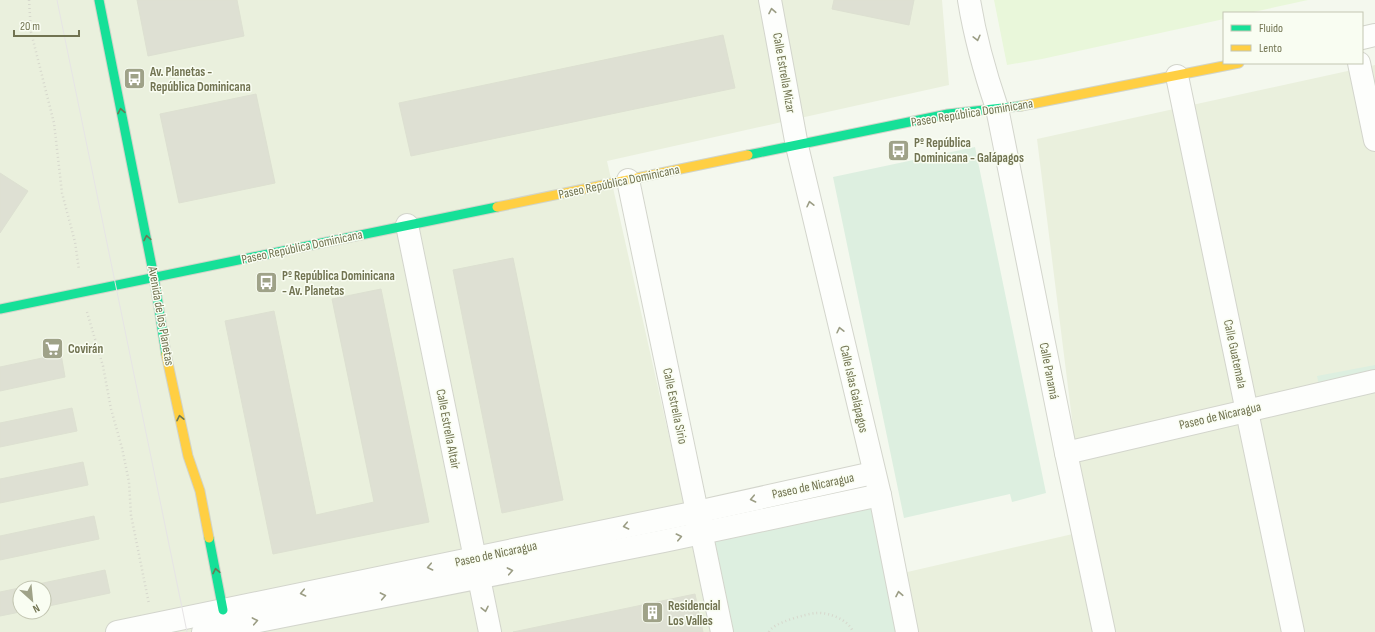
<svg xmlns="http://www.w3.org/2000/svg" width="1375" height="632" font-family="'Sofia Sans Condensed',sans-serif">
<rect width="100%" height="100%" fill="#f4f8ee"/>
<g fill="#eaf0dd" fill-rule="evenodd">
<path d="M0 0H942L949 85 607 161 713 632H0ZM20 588H44V612H20Z"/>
<polygon points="1375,65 1375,632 904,632 890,576 1086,531 1037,139"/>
</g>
<g fill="#ddefe0">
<polygon points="975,147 1046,493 1012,502 1010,494 904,518 833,177"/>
<polygon points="1375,365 1375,393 1323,405 1317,376"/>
<polygon points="868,495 898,632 724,632 703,529"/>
</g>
<polygon fill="#e9f7da" points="994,0 1308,0 1249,13 1224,13 1224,19 1042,59 1007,65"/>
<g fill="#dee0d3" stroke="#dde0d1">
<polygon points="137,0 237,0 244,36 148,56"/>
<polygon points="834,0 914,0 909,25 832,9"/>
<polygon points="723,35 735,88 411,156 399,103"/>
<polygon points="256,94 275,183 179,203 160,114"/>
<polygon points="0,173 28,191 0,233"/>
<polygon points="513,258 563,500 502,513 453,270"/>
<polygon points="381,289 429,522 273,554 225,321 274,311 316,515 374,502 332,299"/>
<polygon points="61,354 65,377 0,391 0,367"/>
<polygon points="72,408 77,431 0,447 0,423"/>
<polygon points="83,462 88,485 0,503 0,479"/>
<polygon points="94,516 99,539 0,560 0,536"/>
<polygon points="105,570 110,593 44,607 44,588 20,588 20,612 0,616 0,592"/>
<polygon points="695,594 703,632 513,632"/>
</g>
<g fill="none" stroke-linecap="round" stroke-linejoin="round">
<defs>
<g id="street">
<polyline points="770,0 797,146 880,495 907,632"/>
<path d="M969 0C975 37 985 73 997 108L1066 453 1104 632"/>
<polyline points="1362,38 1375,35"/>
<polyline points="1359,63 1375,140"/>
<polyline points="1177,76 1293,632"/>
<polyline points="628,180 722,632"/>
<polyline points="407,225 490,632"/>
<polyline points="1066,453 1375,381"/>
<polyline points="117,632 697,512 873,473"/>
<polyline points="203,632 664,541 880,495"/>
</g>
<g id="fast">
<polyline points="99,0 154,277 166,354"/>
<polyline points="748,155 948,114 1021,106"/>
<polyline points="0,309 497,207"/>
<polyline points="209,538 223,610"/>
</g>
<g id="slow">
<polyline points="1021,106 1239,63"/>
<polyline points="497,207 748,155"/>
<polyline points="166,354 188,456 200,491 209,538"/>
</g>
</defs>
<use href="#street" stroke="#d3d5cc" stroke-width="24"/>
<use href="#fast" stroke="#d1d4c9" stroke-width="11"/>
<use href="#slow" stroke="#d1d4c9" stroke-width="11"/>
<g stroke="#d7d8cd" stroke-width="2.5" stroke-dasharray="1 3" stroke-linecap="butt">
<polyline points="29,0 31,32 54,123 62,193 75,242 79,270"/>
<polyline points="87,312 103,366 111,409 122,448 129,482 131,515 149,604"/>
<path d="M769 632C772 623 806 614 816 613 829 612 849 620 853 632"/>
</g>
<use href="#street" stroke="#fdfefc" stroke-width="22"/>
<use href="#fast" stroke="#16e098" stroke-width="9"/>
<use href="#slow" stroke="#ffcf43" stroke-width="9"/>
<polyline stroke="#e6e4e5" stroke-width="1" points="57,0 187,632"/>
</g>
<defs><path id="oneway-chevron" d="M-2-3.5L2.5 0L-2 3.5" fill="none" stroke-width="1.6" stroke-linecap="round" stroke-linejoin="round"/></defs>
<g stroke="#9b9d84">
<use href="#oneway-chevron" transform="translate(772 11) rotate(-101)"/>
<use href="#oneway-chevron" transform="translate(977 38) rotate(76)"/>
<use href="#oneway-chevron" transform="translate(810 204) rotate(-103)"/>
<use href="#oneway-chevron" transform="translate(840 330) rotate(-103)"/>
<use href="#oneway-chevron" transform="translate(753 499) rotate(168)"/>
<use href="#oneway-chevron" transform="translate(626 526) rotate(168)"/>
<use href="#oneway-chevron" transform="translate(679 537) rotate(-13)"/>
<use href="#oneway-chevron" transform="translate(430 567) rotate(168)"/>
<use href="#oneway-chevron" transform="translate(510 571) rotate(-11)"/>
<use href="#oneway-chevron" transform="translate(303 593) rotate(168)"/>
<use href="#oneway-chevron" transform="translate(899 594) rotate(-101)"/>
<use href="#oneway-chevron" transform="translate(383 596) rotate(-11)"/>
<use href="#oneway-chevron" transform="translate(485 609) rotate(78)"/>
<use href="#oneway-chevron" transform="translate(255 621) rotate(-11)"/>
</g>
<g stroke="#6c7855">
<use href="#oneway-chevron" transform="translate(121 111) rotate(-101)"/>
<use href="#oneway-chevron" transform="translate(147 238) rotate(-101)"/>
<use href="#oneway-chevron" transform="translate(180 418) rotate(-102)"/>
<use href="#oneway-chevron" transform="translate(216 571) rotate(-101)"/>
</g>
<defs>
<symbol id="bus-square" viewBox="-11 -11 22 22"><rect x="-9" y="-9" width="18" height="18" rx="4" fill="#9fa288" stroke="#f9fdf2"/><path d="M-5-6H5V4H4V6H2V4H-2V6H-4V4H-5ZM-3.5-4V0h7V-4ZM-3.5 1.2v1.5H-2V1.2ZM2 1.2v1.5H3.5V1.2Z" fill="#fff"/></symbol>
<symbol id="supermarket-square" viewBox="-11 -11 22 22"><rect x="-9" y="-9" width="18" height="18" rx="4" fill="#9fa288" stroke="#f9fdf2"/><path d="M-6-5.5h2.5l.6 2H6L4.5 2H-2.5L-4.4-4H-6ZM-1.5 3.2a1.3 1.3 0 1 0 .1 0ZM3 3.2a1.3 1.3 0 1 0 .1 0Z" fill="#fff"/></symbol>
<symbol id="building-square" viewBox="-11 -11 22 22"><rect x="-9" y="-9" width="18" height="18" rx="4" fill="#9fa288" stroke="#f9fdf2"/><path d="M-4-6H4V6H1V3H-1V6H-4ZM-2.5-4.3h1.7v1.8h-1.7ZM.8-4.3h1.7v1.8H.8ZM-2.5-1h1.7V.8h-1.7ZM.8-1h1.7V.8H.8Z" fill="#fff"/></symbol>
</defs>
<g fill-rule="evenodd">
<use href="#bus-square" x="122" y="66" width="25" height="25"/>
<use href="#bus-square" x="886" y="138" width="25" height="25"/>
<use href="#bus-square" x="254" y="270" width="25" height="25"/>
<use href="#supermarket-square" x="40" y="336" width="25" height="25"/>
<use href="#building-square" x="640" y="600" width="25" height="25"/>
</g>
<g text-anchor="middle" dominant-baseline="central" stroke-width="3" stroke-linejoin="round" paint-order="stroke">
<g font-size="13" font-weight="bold" fill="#717351" stroke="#f9fdf2" text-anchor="start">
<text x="150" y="72">Av. Planetas -<tspan x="150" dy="15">República Dominicana</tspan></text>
<text x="914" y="143">Pº República<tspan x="914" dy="15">Dominicana - Galápagos</tspan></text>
<text x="282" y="276">Pº República Dominicana<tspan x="282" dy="15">- Av. Planetas</tspan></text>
<text x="68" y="349">Covirán</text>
<text x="668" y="606">Residencial<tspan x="668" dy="15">Los Valles</tspan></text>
</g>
<g font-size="13" fill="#717351" stroke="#f9fdf2">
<text transform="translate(784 73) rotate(80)">Calle Estrella Mizar</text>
<text transform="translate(972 113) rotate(-9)">Paseo República Dominicana</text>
<text transform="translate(619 182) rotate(-12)">Paseo República Dominicana</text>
<text transform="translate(302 247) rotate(-12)">Paseo República Dominicana</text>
<text transform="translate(161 316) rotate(80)">Avenida de los Planetas</text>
<text transform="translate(1235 354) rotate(78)">Calle Guatemala</text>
<text transform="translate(1049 371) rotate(79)">Calle Panamá</text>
<text transform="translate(854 389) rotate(77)">Calle Islas Galápagos</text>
<text transform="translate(675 406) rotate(78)">Calle Estrella Sirio</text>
<text transform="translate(1220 416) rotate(-13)">Paseo de Nicaragua</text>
<text transform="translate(448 429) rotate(79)">Calle Estrella Altair</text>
<text transform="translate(813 486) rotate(-12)">Paseo de Nicaragua</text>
<text transform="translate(496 554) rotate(-12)">Paseo de Nicaragua</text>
</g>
</g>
<rect x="1223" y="12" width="140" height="52" fill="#f9fdf2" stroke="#c3c6b2"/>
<rect x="1231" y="25" width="20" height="6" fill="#16e098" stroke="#c3c6b2"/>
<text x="1259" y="32" font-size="12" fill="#717351">Fluido</text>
<rect x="1231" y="45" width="20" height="6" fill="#ffcf43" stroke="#c3c6b2"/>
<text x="1259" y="52" font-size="12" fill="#717351">Lento</text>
<g transform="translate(32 600) rotate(153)"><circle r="19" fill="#f9fdf2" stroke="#c3c6b2"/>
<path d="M0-3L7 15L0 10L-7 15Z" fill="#9fa288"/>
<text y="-6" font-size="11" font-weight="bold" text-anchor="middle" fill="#717351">N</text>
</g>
<path d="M14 30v6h65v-6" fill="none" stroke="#717351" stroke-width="2"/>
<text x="20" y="30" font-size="12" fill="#717351" stroke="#f9fdf2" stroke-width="3" paint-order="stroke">20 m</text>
</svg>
